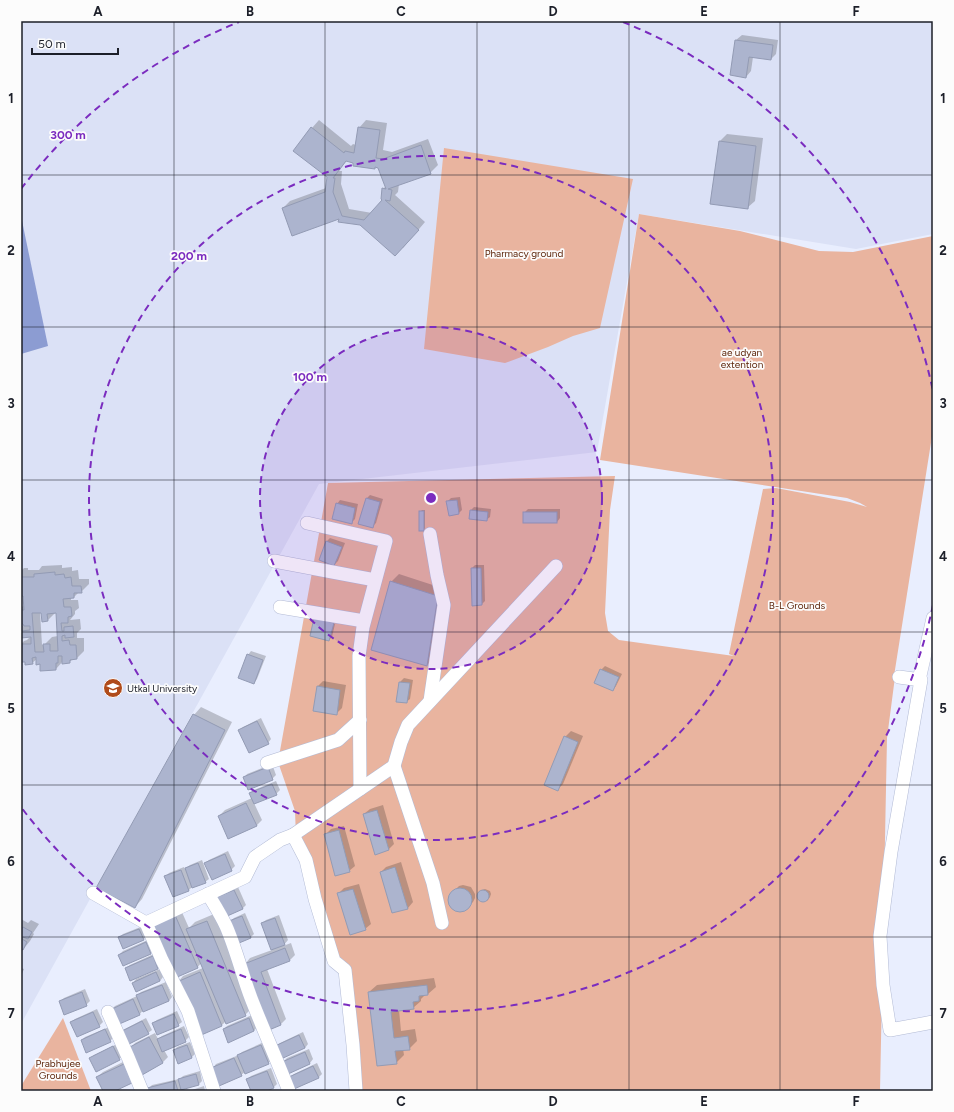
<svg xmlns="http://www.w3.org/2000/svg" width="954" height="1112" font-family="Figtree,sans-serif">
<rect width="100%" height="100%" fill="#e9eefe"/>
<polygon fill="#dbe1f6" points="21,21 933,21 933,234 856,249 639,214 597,452 319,484 21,1024"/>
<g fill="#e9b49f">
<polygon points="444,148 633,179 600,328 573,336 548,347 505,363 424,349"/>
<polygon points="639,214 740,231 819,251 853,252 933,236 933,430 894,676 895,677 887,738 880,1091 356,1091 356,1054 336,960 296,837 295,811 278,762 328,483 615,476 610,510 607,571 605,613 608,631 619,640 734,656 729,654 763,489 776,488 850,502 867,507 860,503 847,498 600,460"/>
<polygon points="63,1018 91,1091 21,1091 21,1086"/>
</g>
<polygon fill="#8c9cd2" points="21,216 48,346 21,354"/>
<g fill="#0003" fill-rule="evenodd">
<polygon points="742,35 778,40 776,54 771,59 753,57 751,71 746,77 731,74 736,40"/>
<path d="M319 120 351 146 353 144 356 145 359 128 366 120 387 123 383 150 392 152 428 139 438 165 430 173 399 184 398 192 395 195 425 222 403 248 360 224 340 218 283 208 290 201 326 188 328 177 312 128ZM347 160 375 168 376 166 379 167 386 186 383 189 384 199 372 213 349 209 341 184 342 171H339Z"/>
<polygon points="727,134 763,138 755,201 747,208 720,141"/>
<polygon points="370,495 383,499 376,523 372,527 366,499"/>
<polygon points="460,497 462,510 459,513 448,501 451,498"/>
<polygon points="340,500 358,504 355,519 351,523 337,504"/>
<polygon points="474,507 491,509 490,517 486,520 471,510"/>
<polygon points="528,509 560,509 560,518 557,522 524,513"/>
<polygon points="422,510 425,510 425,528 424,530 420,512"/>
<polygon points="330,538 345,543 338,561 334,565 320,559 327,541"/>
<path d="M62 565V568L72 567V571L78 570 79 579H89V584L81 592H79L74 597H71V600H78L79 608 75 611V614L70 620 80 619 81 629 77 633V638H84V651L77 658 73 659 69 662 63 661 56 669 41 663 37 659 32 663 26 661H21V644L24 641 27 640 31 636 21 637V627L25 623H21V608L25 604 24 595H21V571L24 568H28V570H39L42 566ZM57 611 58 636 52 637 44 645H42L40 612H42L48 620Z"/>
<polygon points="475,565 484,565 485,601 482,604 472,568"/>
<polygon points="399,574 445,589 435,658 427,665 391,582"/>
<polygon points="316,620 335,624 332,637 329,640"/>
<polygon points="251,651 266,656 257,679 254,683 248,655"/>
<polygon points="605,666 622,674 616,686 613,690 601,670"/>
<polygon points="404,678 413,680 410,699 406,702 397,701 400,682"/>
<polygon points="323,681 346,685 342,708 336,714 317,687"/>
<polygon points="201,707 232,722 142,899 135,907 194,715"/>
<polygon points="261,718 271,739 268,743 240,730 243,727"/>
<polygon points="571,731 583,736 563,784 557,790 565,737"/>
<polygon points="272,764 276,775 272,779 244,778 247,774"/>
<polygon points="276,781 280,790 276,794 254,803 262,820 256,826 219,816 225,810 252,798 250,793 254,790"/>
<polygon points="383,805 394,844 389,849 376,853 364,814 370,809"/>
<polygon points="344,826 355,866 349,871 325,835 331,829"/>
<polygon points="228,851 235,866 231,870 212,878 205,863 209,860"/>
<polygon points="202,860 209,879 205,882 193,886 189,890 173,896 165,877 169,873 184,867 185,869 190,865"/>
<polygon points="401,862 413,902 408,908 381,872 386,867"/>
<polygon points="359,884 371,924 365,929 338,894 344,888"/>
<polygon points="463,885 471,887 475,894 475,898 473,902 466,909 462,910 458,910 451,905 450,901 450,897 456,889 459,886"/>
<polygon points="238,887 246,905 242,909 218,898 221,894"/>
<polygon points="485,889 490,891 491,894 490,897 487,901 481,901 478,897 478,894 482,890"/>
<polygon points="181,910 189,928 195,922 214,914 253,1007 245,1015 225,1022 222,1025 200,1035 178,982 183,976 203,968 201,963 197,968 154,924"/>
<polygon points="245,913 254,934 251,937 239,942 230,922 234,918"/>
<polygon points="279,915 288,940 283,946 291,943 295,955 290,960 267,969 286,1019 281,1024 270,1029 245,964 250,958 272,950 262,923 266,920"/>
<polygon points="21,919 28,923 31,920 39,924 33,933 34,934 30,941 25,947 21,953"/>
<polygon points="143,926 147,936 144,939 119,938 123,934"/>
<polygon points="150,939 154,949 151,953 124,965 119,955 123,951"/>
<polygon points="156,953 161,964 157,968 126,968 130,965"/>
<polygon points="21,968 24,969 21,976"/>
<polygon points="160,969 163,977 160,981 133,983 136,979"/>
<polygon points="434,978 436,987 428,994 425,995 421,999 421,1001 413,1008 399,1010 401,1031 415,1029 417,1041 409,1049 403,1049 404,1055 396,1063 369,992 377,985"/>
<polygon points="166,982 172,997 169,1001 143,1010 140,1014 118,1024 111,1010 115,1006 137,996 141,992"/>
<polygon points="85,989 90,1001 86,1005 60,1002 64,998"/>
<polygon points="97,1009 103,1022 99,1026 71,1022 75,1019"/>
<polygon points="177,1011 182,1022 178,1025 153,1023 157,1020"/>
<polygon points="252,1015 257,1027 254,1031 229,1041 224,1029 227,1026"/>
<polygon points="146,1018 152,1030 148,1033 121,1032 125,1029"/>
<polygon points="184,1026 189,1037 185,1041 164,1050 168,1057 162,1063 130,1049 135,1043 155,1033 158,1039 162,1036"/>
<polygon points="109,1027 113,1038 110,1041 82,1040 85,1037"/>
<polygon points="303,1032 308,1044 305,1048 276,1046 280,1043"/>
<polygon points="190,1042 195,1054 191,1058 174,1051 177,1047"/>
<polygon points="264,1042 272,1060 268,1063 245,1072 241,1075 213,1068 216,1064 239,1055 242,1052"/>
<polygon points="117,1044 123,1056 119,1059 91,1058 94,1055"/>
<polygon points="309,1049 313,1059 310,1063 288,1073 283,1062 287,1058"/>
<polygon points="129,1059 112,1091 104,1091 97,1077 103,1072"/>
<polygon points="317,1063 322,1074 318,1078 290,1077 294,1074"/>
<polygon points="271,1068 277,1084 274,1087 264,1091 252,1091 248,1079 251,1076"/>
<polygon points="200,1071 202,1081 199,1084 181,1089 179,1091 149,1091 148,1089 152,1085 179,1079 179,1080 183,1076"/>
<polygon points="204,1086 205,1091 189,1091"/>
</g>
<g fill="#acb4ce" stroke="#939bb4" fill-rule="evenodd">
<polygon points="735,40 773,45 771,60 749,57 746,78 730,75"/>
<path d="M311 127 344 153 345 151 354 153 358 127 380 130 376 158 383 159 421 145 431 174 388 189 392 190 390 201 385 200 419 230 395 256 360 225 338 222 339 219 292 236 282 208 325 192 327 177 293 151ZM346 161 353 163V166L375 169V167L378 168 386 189 382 188 381 199 382 200 364 220 342 216 333 192 335 178H333Z"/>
<polygon points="719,141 756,146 748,209 710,204"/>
<polygon points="366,498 380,502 373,528 358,524"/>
<polygon points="457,500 459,514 449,516 446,501"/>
<polygon points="336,503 355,508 352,524 332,519"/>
<polygon points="470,510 488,512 487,521 469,519"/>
<rect x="419" y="511" width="5" height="20"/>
<rect x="523" y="512" width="34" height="11"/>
<polygon points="326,541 342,547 334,566 319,560"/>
<polygon points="471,568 481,568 482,605 472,606"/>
<path d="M55 572V575L64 574 65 578 71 577 72 586H81L82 593H74V598L63 599 64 607H71L72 616 68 617V623H61L62 631H64V627L73 626 74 637 65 638V635L62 636V641L69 640 70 645H76L77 659 70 660V663L62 664V656H58V663H56V670L40 671V664L36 665V657L32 658 33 664 25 665V662H21L22 644H31V637L21 638V631L30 630V626H24L23 624H21V610H24L23 596H21V577H34V574ZM32 613H41L42 622 48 621 47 614 56 613 58 651H50V644H43L44 652H35Z"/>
<polygon points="390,581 438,596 427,666 371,650"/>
<polygon points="314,618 334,623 329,641 310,636"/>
<polygon points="247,654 263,660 254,684 238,678"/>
<polygon points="600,669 619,677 613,691 594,683"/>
<polygon points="399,682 410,683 407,703 396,702"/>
<polygon points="317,686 340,690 337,715 313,711"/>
<polygon points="193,714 225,730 135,908 96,888"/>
<polygon points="257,721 269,744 249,753 238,730"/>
<polygon points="564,736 578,742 558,791 544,785"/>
<polygon points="268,767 273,780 248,790 243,777"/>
<polygon points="272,784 277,795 254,804 249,793"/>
<polygon points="246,803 257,826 228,839 218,816"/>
<polygon points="377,810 389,850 375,855 363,814"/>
<polygon points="339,830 350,872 335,876 324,834"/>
<polygon points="225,854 232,871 212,880 204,863"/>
<polygon points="198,863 206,883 192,888 185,868"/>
<polygon points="395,867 408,909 392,913 380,872"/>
<polygon points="181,870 189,891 173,897 164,876"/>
<circle cx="460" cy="900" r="12"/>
<polygon points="353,889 366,930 350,935 337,893"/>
<circle cx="483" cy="896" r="6"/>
<polygon points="234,890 243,909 225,917 217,897"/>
<polygon points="175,915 198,968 175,978 153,924"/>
<polygon points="242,916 251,938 239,943 229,921"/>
<polygon points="275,918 285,945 271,950 261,923"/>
<polygon points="207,921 246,1016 226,1024 186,929"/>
<polygon points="23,927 32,932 28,939 23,937 22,939 27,942 23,950 21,948 21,930"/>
<polygon points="139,929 144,940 123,949 118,937"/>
<polygon points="146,942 151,954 123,966 118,955"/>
<polygon points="285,948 290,961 261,972 281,1025 269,1030 244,964"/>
<polygon points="153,956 158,969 130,981 125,968"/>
<polygon points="156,972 160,981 136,992 132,983"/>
<polygon points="200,972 222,1026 199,1036 177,982"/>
<polygon points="162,985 169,1001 143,1012 136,995"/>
<polygon points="427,985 428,995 419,996 419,1001 413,1002 414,1009 391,1012 394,1038 408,1036 410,1050 395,1051 397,1064 377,1066 368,992"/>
<polygon points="82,992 87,1006 64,1015 59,1001"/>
<polygon points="133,999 140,1015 117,1025 110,1010"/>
<polygon points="93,1012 100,1027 77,1037 70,1022"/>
<polygon points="174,1014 179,1026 157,1035 152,1023"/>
<polygon points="249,1018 254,1031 228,1043 223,1029"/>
<polygon points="142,1021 149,1034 127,1045 120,1032"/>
<polygon points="105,1029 111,1042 86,1053 81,1040"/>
<polygon points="181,1029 186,1042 162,1052 157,1039"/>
<polygon points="299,1035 305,1048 281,1059 275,1046"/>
<polygon points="149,1037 163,1063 142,1075 128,1048"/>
<polygon points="187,1045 192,1058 178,1064 173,1050"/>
<polygon points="261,1045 269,1064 245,1074 237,1055"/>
<polygon points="113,1046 120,1060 96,1072 89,1058"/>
<polygon points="305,1052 310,1064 288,1074 282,1062"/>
<polygon points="234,1058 242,1076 219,1086 211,1068"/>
<polygon points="124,1064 132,1083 115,1091 103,1091 96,1077"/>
<polygon points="313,1066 319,1078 294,1089 289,1077"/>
<polygon points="267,1071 274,1088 267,1091 251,1091 246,1079"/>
<polygon points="196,1074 199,1085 181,1090 178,1079"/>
<polygon points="175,1081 178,1091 148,1091 147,1088"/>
</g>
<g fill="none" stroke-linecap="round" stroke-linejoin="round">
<defs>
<g id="minor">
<polyline points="307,523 386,541 363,627 359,656 360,789"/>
<polyline points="274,561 375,580"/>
<polyline points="280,607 364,621"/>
<polyline points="899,677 921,680 891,852 880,936 883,985 890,1030 933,1022"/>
<polyline points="919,680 933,618"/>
<polyline points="430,701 444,605 437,575 430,534"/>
<polyline points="267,763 338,740 360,720"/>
<polyline points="394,766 401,742 408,725 556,566"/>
<polyline points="293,835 394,766 433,883 442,923"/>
<polyline points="93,893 146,923 162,960 188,1011 214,1091"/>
<path d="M208 894C214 904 221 915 226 926 236 949 242 974 251 998 263 1029 277 1060 289 1091"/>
<polyline points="146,923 245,877 255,857 280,840 293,835 306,860 315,899 334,961 345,970 353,1045 356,1091"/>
<polyline points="108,1012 128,1057 142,1091"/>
</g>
</defs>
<use href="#minor" stroke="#b3bbd5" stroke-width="14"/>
<use href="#minor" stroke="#fff" stroke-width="13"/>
</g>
<path fill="none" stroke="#1c1f29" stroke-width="1" stroke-opacity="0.55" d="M174 21V1091M325 21V1091M477 21V1091M629 21V1091M780 21V1091M21 175H933M21 327H933M21 480H933M21 632H933M21 785H933M21 937H933"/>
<circle cx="431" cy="498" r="171" fill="#7b2cbf" fill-opacity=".12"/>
<g fill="none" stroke="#7b2cbf" stroke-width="2" stroke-dasharray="7 5">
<circle cx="431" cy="498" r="171"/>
<circle cx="431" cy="498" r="342"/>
<path d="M933 605A513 513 0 0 1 21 807M21 189A513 513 0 0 1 239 22M623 22A513 513 0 0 1 933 391"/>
</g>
<defs>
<symbol id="university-disc" viewBox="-11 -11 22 22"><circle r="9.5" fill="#b04b1a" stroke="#fcfcfc"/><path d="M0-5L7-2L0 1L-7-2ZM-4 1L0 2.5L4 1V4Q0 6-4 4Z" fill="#fff"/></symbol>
</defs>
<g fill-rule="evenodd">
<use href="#university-disc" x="102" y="677" width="22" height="22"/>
</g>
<g text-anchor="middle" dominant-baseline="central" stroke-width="3.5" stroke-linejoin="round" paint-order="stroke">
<g font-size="10" fill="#5e260b" stroke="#fcfcfc">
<text x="524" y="253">Pharmacy ground</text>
<text x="742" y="352">ae udyan<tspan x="742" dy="12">extention</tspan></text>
<text x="797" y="605">B-L Grounds</text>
<text x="58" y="1063">Prabhujee<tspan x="58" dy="12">Grounds</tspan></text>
</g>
<g font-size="10" fill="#1c1f29" stroke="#fcfcfc" text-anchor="start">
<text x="127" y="688">Utkal University</text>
</g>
</g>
<circle cx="431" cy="498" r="6" fill="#7b2cbf" stroke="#fcfcfc" stroke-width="2"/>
<g font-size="12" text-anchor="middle" font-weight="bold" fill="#7b2cbf" stroke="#fcfcfc" stroke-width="3.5" stroke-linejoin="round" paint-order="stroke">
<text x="68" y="139">300 m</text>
<text x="189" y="260">200 m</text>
<text x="310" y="381">100 m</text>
</g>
<rect width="954" height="1112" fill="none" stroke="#fcfcfc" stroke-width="44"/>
<path d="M32 48v6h86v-6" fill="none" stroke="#1c1f29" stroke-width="2"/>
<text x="38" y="48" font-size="12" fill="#1c1f29" stroke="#fcfcfc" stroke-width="3" paint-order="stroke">50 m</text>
<rect x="22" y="22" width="910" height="1068" fill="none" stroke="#1c1f29" stroke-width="1.5"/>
<g font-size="13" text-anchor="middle" font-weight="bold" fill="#1c1f29">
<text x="98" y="16">A</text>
<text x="250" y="16">B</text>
<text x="401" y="16">C</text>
<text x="553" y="16">D</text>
<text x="704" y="16">E</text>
<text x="856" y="16">F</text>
<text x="11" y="103">1</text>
<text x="943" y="103">1</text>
<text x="11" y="255">2</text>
<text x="943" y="255">2</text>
<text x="11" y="408">3</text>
<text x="943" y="408">3</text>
<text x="11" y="561">4</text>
<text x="943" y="561">4</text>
<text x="11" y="713">5</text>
<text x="943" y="713">5</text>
<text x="11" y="866">6</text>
<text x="943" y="866">6</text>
<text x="11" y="1018">7</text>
<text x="943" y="1018">7</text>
<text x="98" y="1106">A</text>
<text x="250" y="1106">B</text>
<text x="401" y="1106">C</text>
<text x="553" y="1106">D</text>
<text x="704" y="1106">E</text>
<text x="856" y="1106">F</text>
</g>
</svg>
